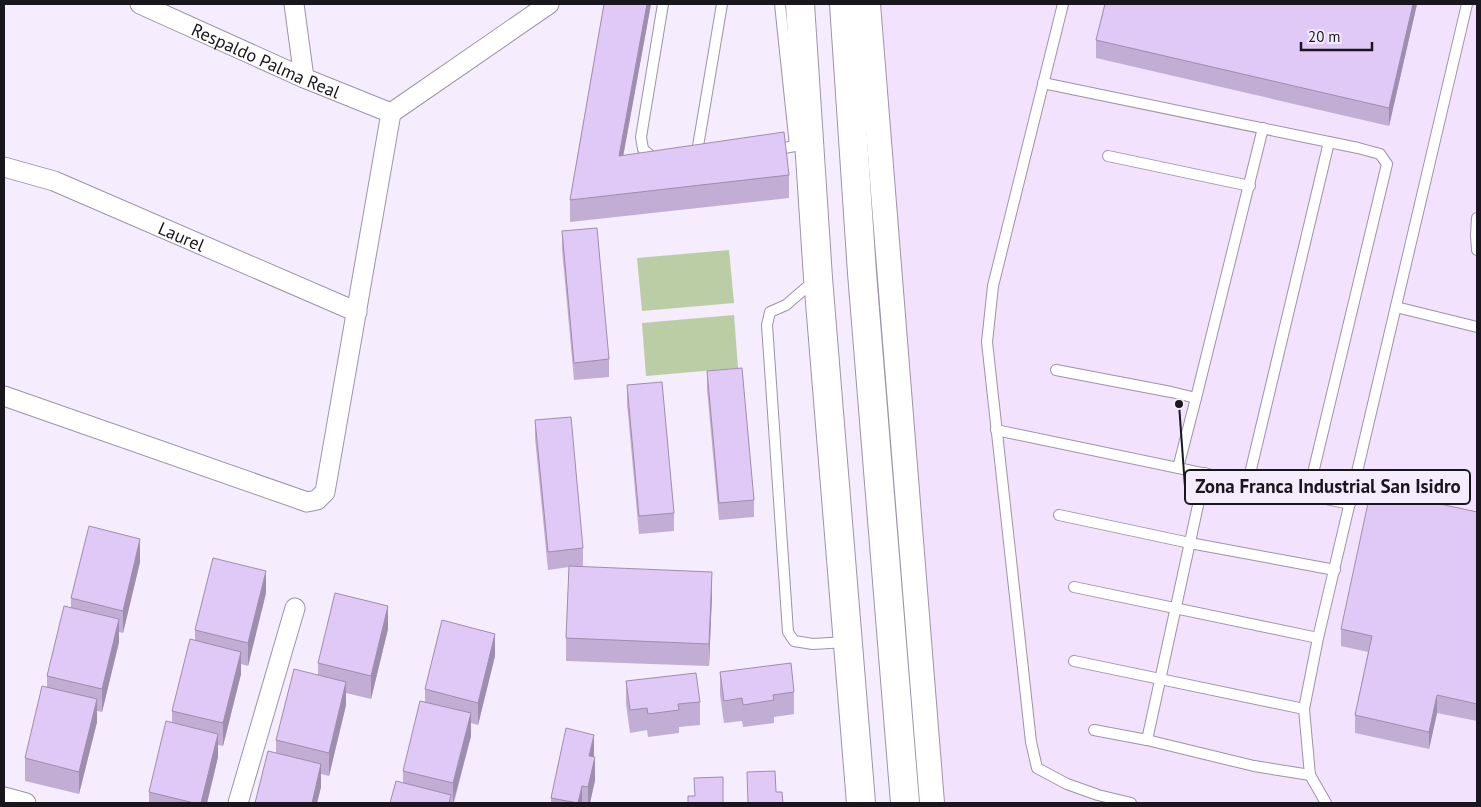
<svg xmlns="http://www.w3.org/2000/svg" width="1481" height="807" font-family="'PT Sans',sans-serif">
<rect width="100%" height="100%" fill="#f5ecfd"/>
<polygon fill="#f2e2fe" points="849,4 1477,4 1477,803 911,803"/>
<g fill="#bbcda4">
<polygon points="729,250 734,303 642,311 637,258"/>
<polygon points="734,315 738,368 646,376 642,323"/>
</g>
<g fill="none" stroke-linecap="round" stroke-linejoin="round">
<defs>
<g id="service">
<polyline points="780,4 795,146"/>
<polyline points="1063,4 993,286 987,342 1031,742 1037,768 1067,784 1098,795 1131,803"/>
<polyline points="1043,83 1358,148 1380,154 1387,164 1308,494"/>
<polyline points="773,150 795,146 807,141"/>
<polyline points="1108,156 1250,186"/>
<polyline points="696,158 722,4"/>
<polyline points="655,160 643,149 641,137 663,4"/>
<polyline points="1477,218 1476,235 1477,250"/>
<polyline points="815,280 786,305 770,312 767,325 788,632 794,641 813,644 846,642"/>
<polyline points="1396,307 1477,327"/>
<polyline points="1056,370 1171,392 1196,398 1263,128"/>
<polyline points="996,430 1350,504"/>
<polyline points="1178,468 1196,398"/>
<polyline points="1205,473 1147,740 1254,766 1310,775"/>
<polyline points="1248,482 1329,142"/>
<polyline points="1059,515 1190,543 1335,570"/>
<polyline points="1074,587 1318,638"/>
<polyline points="1074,661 1304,709"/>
<polyline points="1094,730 1147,740"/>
<polyline points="1326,803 1310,775 1304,709 1318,638 1467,4"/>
</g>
<g id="minor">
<path id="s1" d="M140 4 304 78 391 113"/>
<polyline points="294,4 304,78"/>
<path id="s2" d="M4 167 54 181 357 312"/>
<polyline points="4,396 307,502 317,500 325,492 391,113 549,4"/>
<polyline points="4,797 26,803"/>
<polyline points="238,803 295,608"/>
</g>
<polyline id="tertiary" points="868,4 932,803"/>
<g id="primary">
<polyline points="800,4 818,278 861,803"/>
<polyline points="844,4 862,273 905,803"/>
</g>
</defs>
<use href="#service" stroke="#9e93a7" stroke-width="12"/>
<use href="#minor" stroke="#9e93a7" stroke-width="21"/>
<use href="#tertiary" stroke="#9e93a7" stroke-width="26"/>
<use href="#primary" stroke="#9e93a7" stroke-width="30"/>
<use href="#service" stroke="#fff" stroke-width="10"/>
<use href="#minor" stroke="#fff" stroke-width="19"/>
<use href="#tertiary" stroke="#fff" stroke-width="24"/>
<use href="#primary" stroke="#fff" stroke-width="28"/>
</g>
<g fill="#c2add4">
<polygon points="604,4 651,4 623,155 789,175 789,198 570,222 570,200"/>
<polygon points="1105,4 1417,4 1389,126 1096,58 1096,40"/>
<polygon points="1477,75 1477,99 1476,99 1476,81"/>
<polygon points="562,231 609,359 609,377 574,380 562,249"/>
<polygon points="707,371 754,500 754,517 719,520 707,389"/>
<polygon points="627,385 674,513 674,531 639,534 627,403"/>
<polygon points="535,420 583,548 583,566 576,567 712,595 709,666 566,661 566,638 569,567 548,570 535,438"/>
<polygon points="1477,512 1477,721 1437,713 1429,749 1355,733 1355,715 1368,652 1341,646 1341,629"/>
<polygon points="140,562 123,633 119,632 119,642 102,712 97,711 97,722 79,794 25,781 25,758 47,687 47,676 71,608 71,598"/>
<polygon points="266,593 248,666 241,664 241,674 223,746 218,745 218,757 207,803 149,803 149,792 172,722 172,711 195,640 195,630"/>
<polygon points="388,629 371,699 346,693 346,705 329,776 321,774 321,787 317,803 255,803 276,753 276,740 318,675 318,663"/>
<polygon points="495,656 478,725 471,723 471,736 454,803 390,803 403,783 403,771 425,702 425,689"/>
<polygon points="720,672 794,692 794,714 774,717 774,723 743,727 742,721 724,723 720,695"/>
<polygon points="626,681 700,702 700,725 679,727 679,733 648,737 647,730 630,733 626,704"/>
<polygon points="594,757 595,780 590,803 551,803 551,798"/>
</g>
<g fill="#9e8dad">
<polygon points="647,4 651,4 619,179 619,156"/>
<polygon points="1413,4 1417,4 1389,126 1389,108"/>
<polygon points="140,539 140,562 123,633 123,611"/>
<polygon points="266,571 266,593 248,666 248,643"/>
<polygon points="712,572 712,595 709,666 709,644"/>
<polygon points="388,606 388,629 371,699 371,676"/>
<polygon points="119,619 119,642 102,712 102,689"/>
<polygon points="495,634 495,656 478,725 478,703"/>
<polygon points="241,652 241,674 223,746 223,723"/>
<polygon points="346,682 346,705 329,776 329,753"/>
<polygon points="1437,695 1437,713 1429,749 1429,732"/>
<polygon points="97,699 97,722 79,794 79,772"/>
<polygon points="471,713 471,736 453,803 453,783"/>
<polygon points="218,734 218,757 207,803 201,803"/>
<polygon points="594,735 594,757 589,756"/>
<polygon points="595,757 595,780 590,803 588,803 588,787"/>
<polygon points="321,764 321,787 317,803 312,803"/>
<polygon points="582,786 582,803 578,803"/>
</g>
<g fill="#e1c9f7" stroke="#9e8dad">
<polygon points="604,4 647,4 619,156 784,132 789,175 570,200"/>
<polygon points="1105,4 1413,4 1389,108 1096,40"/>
<polygon points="597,228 609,359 574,363 562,231"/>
<polygon points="742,368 754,500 719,503 707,371"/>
<polygon points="662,382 674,513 639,516 627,385"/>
<polygon points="571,417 583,548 548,552 535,420"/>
<polygon points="1371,489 1477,512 1477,704 1437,695 1429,732 1355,715 1372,636 1341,629"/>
<polygon points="89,526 140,539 123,611 71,598"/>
<polygon points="213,558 266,571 248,643 195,630"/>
<polygon points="569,566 712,572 709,644 566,638"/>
<polygon points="335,593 388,606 371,676 318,663"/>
<polygon points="64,606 119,619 102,689 47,676"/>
<polygon points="442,620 495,634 478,703 425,689"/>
<polygon points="190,639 241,652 223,723 172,711"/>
<polygon points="791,663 794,692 773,695 774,700 743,705 742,698 724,701 720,672"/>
<polygon points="294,669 346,682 329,753 276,740"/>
<polygon points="696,673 700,702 678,704 679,710 648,714 647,708 630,710 626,681"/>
<polygon points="42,686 97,699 79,772 25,758"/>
<polygon points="420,701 471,713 453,783 403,771"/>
<polygon points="166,721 218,734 201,803 194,803 149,792"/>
<polygon points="566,728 594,735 589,756 595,757 588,787 582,786 578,803 551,798"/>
<polygon points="268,751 321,764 312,803 255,803"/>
<polygon points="775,771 776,792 782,792 783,803 748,803 747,772"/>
<polygon points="723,777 723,803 688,803 688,796 695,796 694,778"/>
<polygon points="396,781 451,795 449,803 390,803"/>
</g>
<g text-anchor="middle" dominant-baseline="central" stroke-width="4" stroke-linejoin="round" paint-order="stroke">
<g font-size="18" fill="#1a161d" stroke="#f5ecfd">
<text stroke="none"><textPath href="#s1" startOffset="138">Respaldo Palma Real</textPath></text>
<text stroke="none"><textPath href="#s2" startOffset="191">Laurel</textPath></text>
</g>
</g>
<path fill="none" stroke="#1a161d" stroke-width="2" d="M1179 404L1185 487"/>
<circle fill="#1a161d" stroke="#f5ecfd" stroke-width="2" cx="1179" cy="404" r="5"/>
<rect fill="#f5ecfd" stroke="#1a161d" stroke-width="2" x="1185" y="470" width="285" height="34" rx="5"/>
<g font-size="19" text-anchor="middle" font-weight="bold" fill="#1a161d">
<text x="1328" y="493">Zona Franca Industrial San Isidro</text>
</g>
<rect width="1481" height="807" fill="none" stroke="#1a161d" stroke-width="10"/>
<path d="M1301 42v8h71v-8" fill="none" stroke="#1a161d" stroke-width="2.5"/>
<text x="1308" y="42" font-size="15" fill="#1a161d" stroke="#f5ecfd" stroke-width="4" paint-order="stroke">20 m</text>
</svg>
